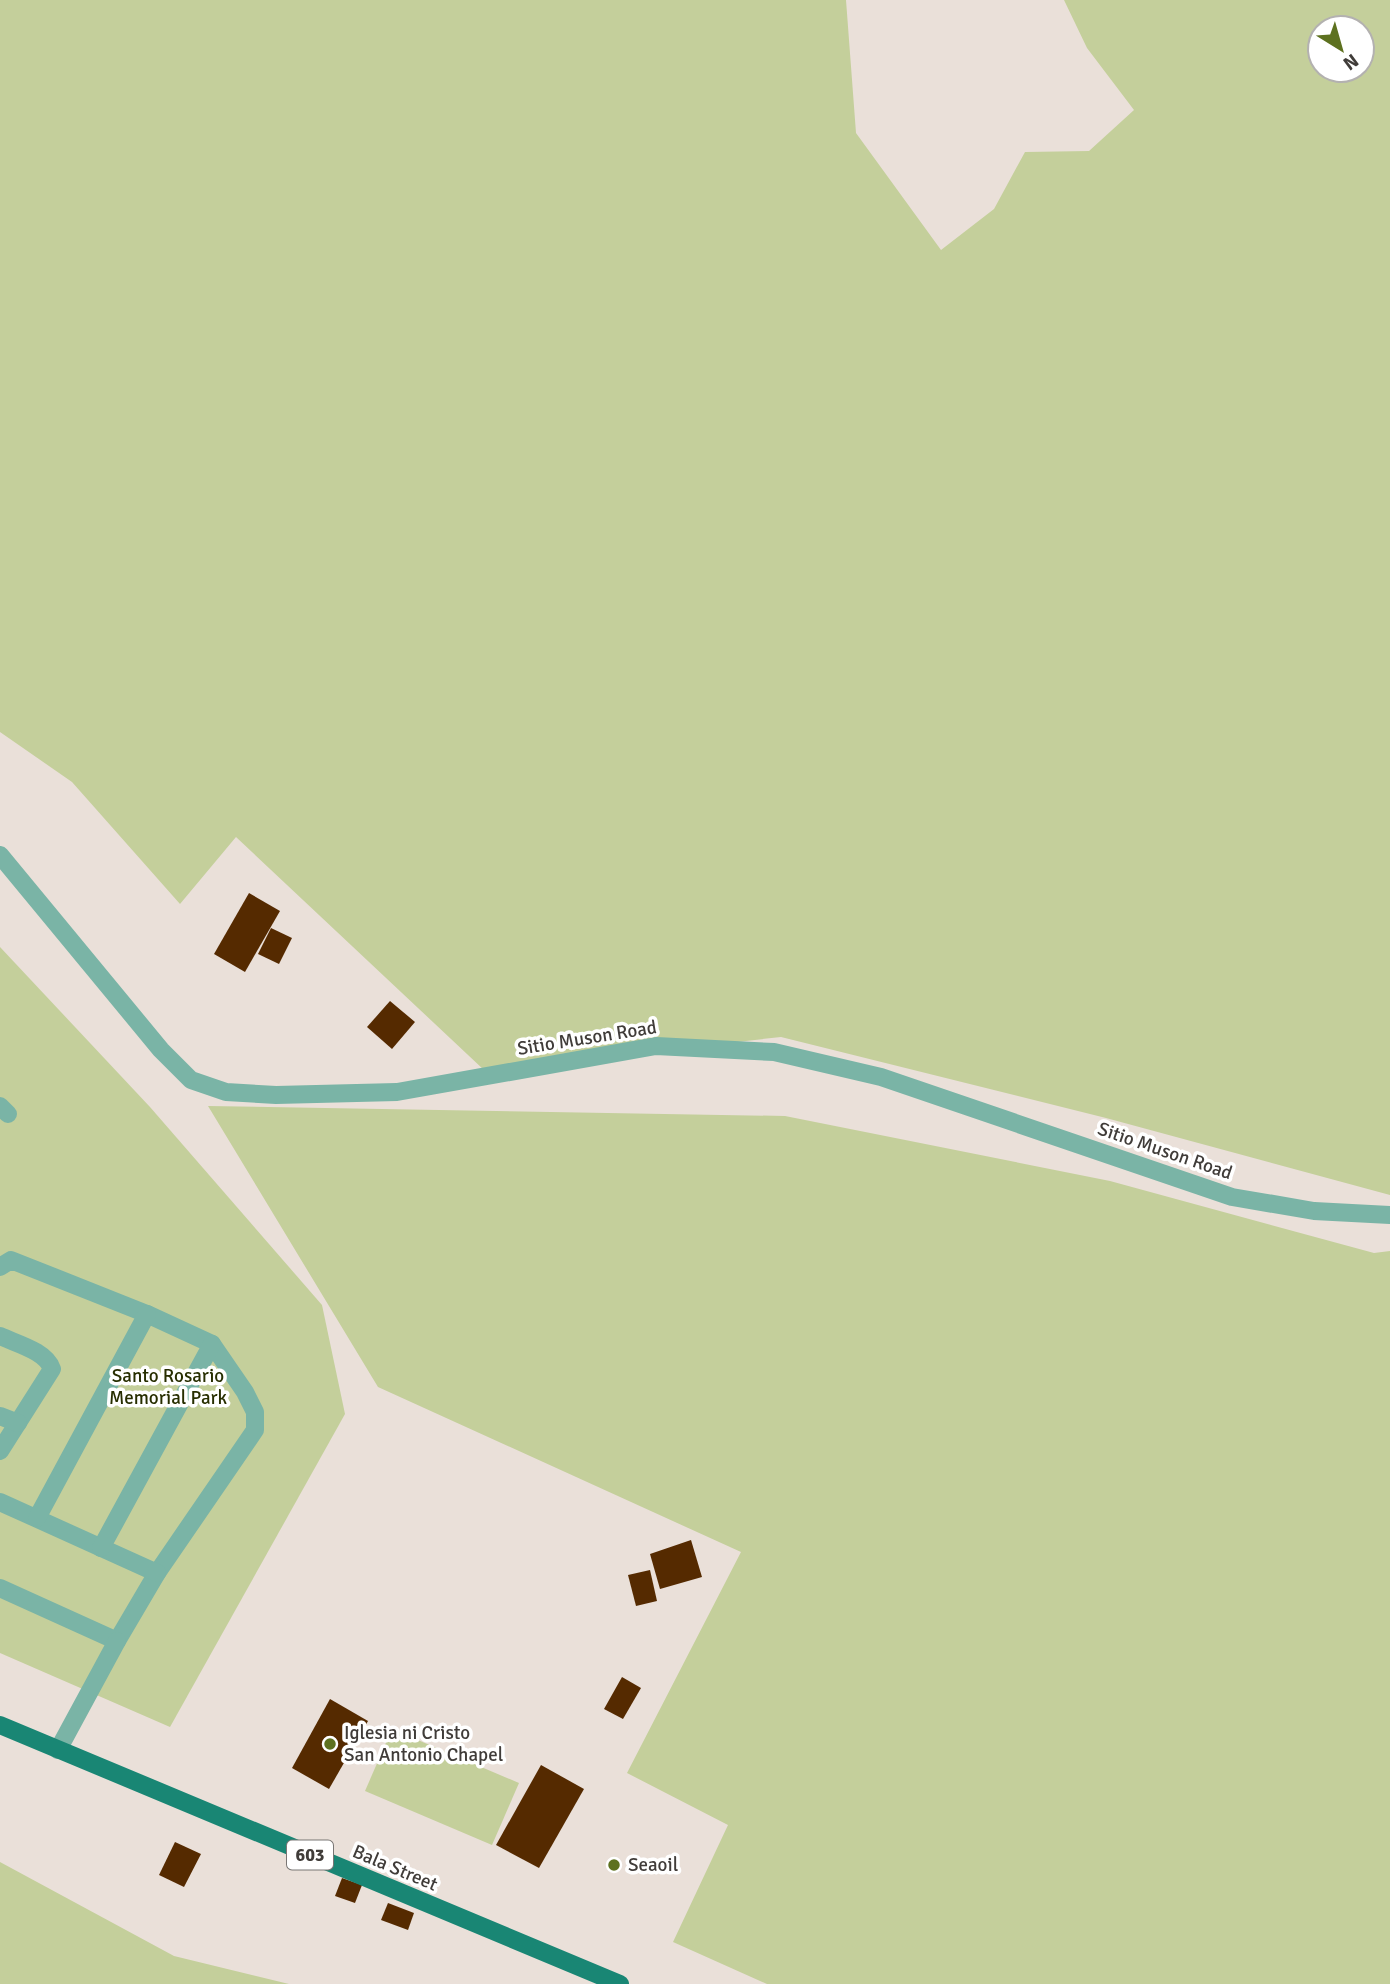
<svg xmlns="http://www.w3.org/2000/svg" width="1390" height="1984" font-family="Signika,sans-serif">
<rect width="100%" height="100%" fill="#eae0d9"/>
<g fill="#c4cf9b" fill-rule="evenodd">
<path d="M0 0H846L856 133 941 250 994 209 1025 152 1089 151 1134 110 1087 48 1064 0H1390V1195L1106 1118 781 1037 484 1070 236 837 180 904 72 782 0 732ZM1320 28H1362V70H1320Z"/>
<polygon points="0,947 150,1107 322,1305 345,1414 170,1727 0,1653"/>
<polygon points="208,1106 785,1116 1110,1181 1374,1253 1390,1251 1390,1984 767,1984 673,1942 728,1825 627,1773 741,1552 378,1387"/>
<polygon points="392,1729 519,1783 492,1845 365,1791"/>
<polygon points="0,1862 174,1956 289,1984 0,1984"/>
</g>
<g fill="#552a00">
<polygon points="249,893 280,911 245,972 214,954"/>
<polygon points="271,928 292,938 279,964 258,954"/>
<polygon points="390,1001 415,1022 392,1049 367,1027"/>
<polygon points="691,1540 702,1577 660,1589 650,1554"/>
<polygon points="650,1570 657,1601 636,1606 628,1575"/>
<polygon points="622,1677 641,1688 623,1719 604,1709"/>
<polygon points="330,1699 368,1721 329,1789 292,1768"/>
<polygon points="541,1765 584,1789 539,1868 496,1845"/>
<polygon points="175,1842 201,1854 184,1887 159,1875"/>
<polygon points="342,1878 362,1885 355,1903 335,1896"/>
<polygon points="388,1903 414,1913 408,1930 381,1920"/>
</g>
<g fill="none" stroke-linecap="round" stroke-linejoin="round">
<g stroke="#7ab4a6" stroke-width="18">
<polyline points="0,855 161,1050 191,1080 226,1092 276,1095 397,1092 656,1046 774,1052 881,1077 1232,1197 1314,1211 1390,1215"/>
<polyline points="0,1106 8,1114"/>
<polyline points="0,1267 11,1260 147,1314 212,1344 245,1392 255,1412 255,1430 157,1573 117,1641 0,1588"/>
<path d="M0 1336C17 1344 46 1351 52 1369L0 1451"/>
<polyline points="0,1416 18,1423"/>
<polyline points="0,1502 157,1573"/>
<polyline points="37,1518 147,1314"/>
<polyline points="101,1548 212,1344"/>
<polyline points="58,1750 117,1641"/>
</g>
<polyline stroke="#198674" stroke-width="18" points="0,1725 620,1984"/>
</g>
<g fill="#5d711f" stroke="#fff" stroke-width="2.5">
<circle cx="330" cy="1744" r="7"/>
<circle cx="614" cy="1865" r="7"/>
</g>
<g text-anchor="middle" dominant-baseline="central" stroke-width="7" stroke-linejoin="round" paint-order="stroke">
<rect fill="#fff" stroke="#797674" stroke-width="2" x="287" y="1840.5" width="46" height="29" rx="5"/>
<g font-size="18" font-weight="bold" fill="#403c39">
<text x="310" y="1855">603</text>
</g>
<g font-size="19" fill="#403c39" stroke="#fff">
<text transform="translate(587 1038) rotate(-9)">Sitio Muson Road</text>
<text transform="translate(1165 1151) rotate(19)">Sitio Muson Road</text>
<text transform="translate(395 1868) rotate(23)">Bala Street</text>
</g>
<g font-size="19" fill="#272e00" stroke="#fff">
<text x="168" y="1376">Santo Rosario<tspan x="168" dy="22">Memorial Park</tspan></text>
</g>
<g font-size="19" fill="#403c39" stroke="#fff" text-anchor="start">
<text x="344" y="1733">Iglesia ni Cristo<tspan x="344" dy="22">San Antonio Chapel</tspan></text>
<text x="628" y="1865">Seaoil</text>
</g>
</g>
<g transform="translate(1341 49) rotate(143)"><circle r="33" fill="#ffffff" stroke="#b3b1b0" stroke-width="2"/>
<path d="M0-5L12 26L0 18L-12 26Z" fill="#5d711f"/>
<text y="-10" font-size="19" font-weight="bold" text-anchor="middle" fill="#403c39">N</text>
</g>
</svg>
